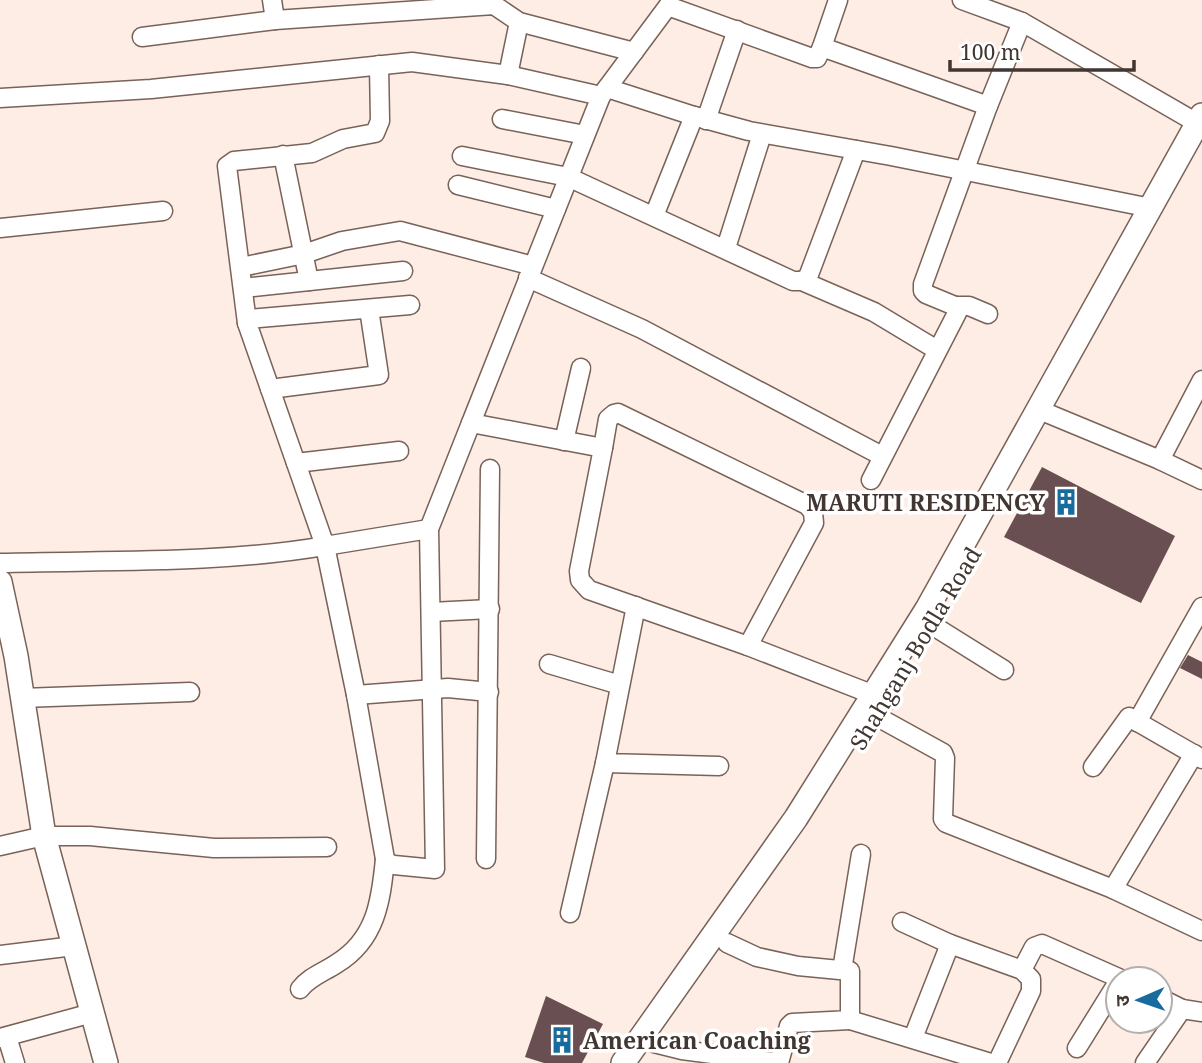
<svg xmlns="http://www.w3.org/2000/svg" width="1202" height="1063" font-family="'Noto Serif','Noto Sans Devanagari',serif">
<rect width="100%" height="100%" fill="#feede5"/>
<g fill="#694f51">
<polygon points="1042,467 1175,536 1141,603 1004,537"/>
<polygon points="1188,655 1202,662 1202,679 1180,668"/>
<polygon points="546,996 603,1024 582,1063 544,1063 525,1057"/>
</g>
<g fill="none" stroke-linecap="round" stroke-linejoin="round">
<defs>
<g id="minor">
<polyline points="272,0 275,20"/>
<polyline points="962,0 1022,22"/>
<polyline points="142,37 275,20 494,5 519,22 634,52"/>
<polyline points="822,47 838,0"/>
<polyline points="508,75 519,22"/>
<polyline points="607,88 694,116 749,131 891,156 1151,208"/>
<polyline points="0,98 151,89 412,62 508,75 601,96"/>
<polyline points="502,119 585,135"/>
<polyline points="706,120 737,30"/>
<polyline points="283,155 309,281"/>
<polyline points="462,156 568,177 793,281 802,281 874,312 937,350"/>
<polyline points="458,185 556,209"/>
<polyline points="654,216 694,116"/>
<polyline points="0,228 163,211"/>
<polyline points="726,248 762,134"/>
<polyline points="241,267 304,254 342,241 400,231 533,266"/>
<polyline points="528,278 642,329 882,456"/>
<polyline points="802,281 808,277 856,150"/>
<polyline points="243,288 403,271"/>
<polyline points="410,305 249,319 247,323 325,546 429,529"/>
<polyline points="955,306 969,306 988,314"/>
<polyline points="247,323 227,166 234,161 312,153 343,139 375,133 380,121 379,65"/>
<polyline points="270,389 379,375 369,309"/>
<polyline points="1037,409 1160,460 1202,380"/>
<polyline points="471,423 601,96 668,6 812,58 817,58 822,47 988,106"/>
<polyline points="564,441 581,368"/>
<polyline points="603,448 608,419 614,414 618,413 807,505 813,512 814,523 748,646"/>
<polyline points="1160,460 1202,480"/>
<polyline points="296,463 399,451"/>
<polyline points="871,480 957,313 955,306 926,294 923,291 923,284 988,106 1022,22 1197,123 1202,130"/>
<path d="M0 563C108 560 219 564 325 546L356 695 385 859 388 863 394 865 435 869 429 529 471 423 603 448 579 571 580 580 589 590 748 646 874 695 886 702"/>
<polyline points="636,606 605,763 719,766"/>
<polyline points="431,612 490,609"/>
<polyline points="932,625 1004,670"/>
<polyline points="549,664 620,685"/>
<polyline points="356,695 448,688 489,692"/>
<polyline points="22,698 190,692"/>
<polyline points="865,710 943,753 945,758 943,819 946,823 1113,889 1202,931"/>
<polyline points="1137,722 1202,607"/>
<polyline points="1093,767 1129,717 1202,759"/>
<polyline points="0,846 44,836 90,836 214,848 327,847"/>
<polyline points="486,859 490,469"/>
<polyline points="1113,889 1194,754"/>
<polyline points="570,913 605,763"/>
<polyline points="902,922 950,944"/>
<polyline points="0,955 74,946"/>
<polyline points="842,970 861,854"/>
<polyline points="1022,970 1034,947 1042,944 1121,979"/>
<path d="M300 989C309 977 324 972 336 964 376 940 381 901 385 859"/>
<polyline points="1182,1009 1202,1012"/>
<polyline points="850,1020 991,1063"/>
<polyline points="7,1037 15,1063"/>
<polyline points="0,1038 92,1013"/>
<polyline points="913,1038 950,944 1022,970 1031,979 1031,991 997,1063"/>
<polyline points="654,1043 682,1050 779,1063 789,1026 792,1023 850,1020 850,971 798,966 757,957 727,943"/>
<polyline points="1077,1048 1118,982"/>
<polyline points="1145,1063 1182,1009 1160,998"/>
</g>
<g id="major">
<polyline points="0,582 16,656 44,836 106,1063"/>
<polyline points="623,1063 796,818 927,609 1202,115"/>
</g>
</defs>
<use href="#minor" stroke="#796257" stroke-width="21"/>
<use href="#major" stroke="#796257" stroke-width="26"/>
<use href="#minor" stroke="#fff" stroke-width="18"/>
<use href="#major" stroke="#fff" stroke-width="23"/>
</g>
<defs>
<symbol id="building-bare" viewBox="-9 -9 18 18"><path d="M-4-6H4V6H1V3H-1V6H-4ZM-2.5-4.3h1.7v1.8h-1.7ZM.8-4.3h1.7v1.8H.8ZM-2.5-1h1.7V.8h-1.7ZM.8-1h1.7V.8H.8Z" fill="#176c9d" stroke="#fff" stroke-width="2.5" paint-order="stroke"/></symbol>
</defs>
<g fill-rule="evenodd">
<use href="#building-bare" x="1047" y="483" width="38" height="38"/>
<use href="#building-bare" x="543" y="1021" width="38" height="38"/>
</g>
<g text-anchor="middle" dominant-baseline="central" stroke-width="7" stroke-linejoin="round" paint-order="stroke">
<g font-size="23" font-weight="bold" fill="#413631" stroke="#fff" text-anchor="end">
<text x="1045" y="502">MARUTI RESIDENCY</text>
<text x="583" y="1040" text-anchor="start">American Coaching</text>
</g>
<g font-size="23" fill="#413631" stroke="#fff">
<text transform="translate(915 648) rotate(-59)">Shahganj Bodla Road</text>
</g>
</g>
<g transform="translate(1139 1000) rotate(268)"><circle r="33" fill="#ffffff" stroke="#b3afad" stroke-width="2"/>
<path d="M0-5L12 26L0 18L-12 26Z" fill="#176c9d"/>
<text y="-10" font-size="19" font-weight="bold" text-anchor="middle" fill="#413631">उ</text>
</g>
<path d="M950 60v10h184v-10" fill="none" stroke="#413631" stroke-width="3.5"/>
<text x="960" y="60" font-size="21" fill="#413631" stroke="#ffffff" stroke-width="5" paint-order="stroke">100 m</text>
</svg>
